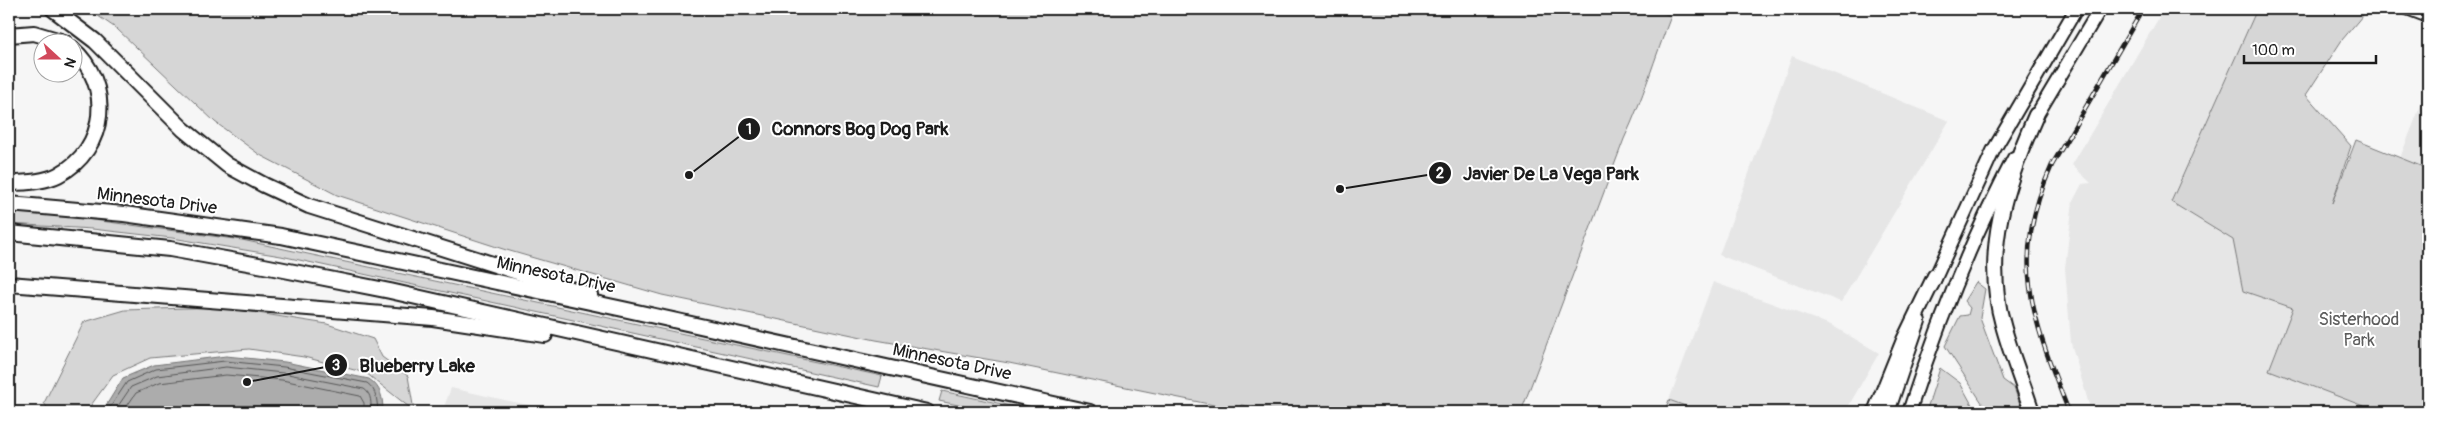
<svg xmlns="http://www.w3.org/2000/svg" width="2437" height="421" font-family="Pangolin,sans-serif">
<rect width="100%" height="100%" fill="#f6f6f6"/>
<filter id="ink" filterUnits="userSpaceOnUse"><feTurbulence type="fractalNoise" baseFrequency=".02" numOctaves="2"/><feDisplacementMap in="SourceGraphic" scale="10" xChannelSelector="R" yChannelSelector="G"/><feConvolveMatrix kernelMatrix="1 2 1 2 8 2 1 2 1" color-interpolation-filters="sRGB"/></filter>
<g filter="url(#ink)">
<g fill="#e6e6e6">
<polygon points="2164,9 2257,9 2171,202 2233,240 2243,291 2293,308 2269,370 2379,412 2094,412 2090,408 2071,343 2065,268 2073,201 2082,184 2091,183 2072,165"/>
<polygon points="1792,56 1949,121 1841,302 1719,255"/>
<polygon points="2428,87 2428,169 2400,158"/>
<polygon points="1713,282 1831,325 1879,353 1845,412 1702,412 1669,400"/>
<polygon points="451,388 559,412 442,412"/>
</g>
<g fill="#d6d6d6" stroke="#797979">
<path d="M88 9H1653L1671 16C1655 57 1643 99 1624 139L1521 412H1282L1241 405 1238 410 1009 363 876 340 662 295 503 249 337 195 260 155 215 122 117 29Z"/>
<polygon points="2257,9 2368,9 2342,40 2306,95 2351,146 2332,203 2356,140 2428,169 2428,412 2379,412 2269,370 2293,308 2243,291 2233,240 2171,202"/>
<polygon points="9,212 64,216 242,240 882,376 879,387 281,256 172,238 92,229 9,224"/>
<polygon points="1976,282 1985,289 1980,318 2003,380 2014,388 2023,412 1988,412 1945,346 1960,316 1968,315 1970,308 1964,301"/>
<polygon points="220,307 327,324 373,339 382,357 408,376 414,411 366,373 304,357 249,349 150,358 113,375 86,412 50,412 44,403 84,322 125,310"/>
<polygon points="1940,368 1960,383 1976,412 1926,412"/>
<polygon points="942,391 1039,412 991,412 939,401"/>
<polygon points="1669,400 1702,412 1664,412"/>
</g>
<path fill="#acacac" stroke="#727272" d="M226 356 285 362 369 379C381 387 383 398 383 412H102L123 378 154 365Z"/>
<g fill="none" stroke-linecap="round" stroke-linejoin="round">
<g stroke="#565656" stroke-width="1">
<path d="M107 412 127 382 156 369 225 361 284 367 367 383C377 390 377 401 378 412"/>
<path d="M114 412 131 387 157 376 226 367 283 373 364 389C372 394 371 404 371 412"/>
<polyline points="123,412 136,393 159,383 226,375 282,380 360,396 364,403 364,412"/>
</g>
<defs>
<polyline id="tertiary" points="2407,9 2428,17"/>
<g id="primary">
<polyline points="2032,123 2100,9"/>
<polyline points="1932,285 1993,151 2076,9"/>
<polyline points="1888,412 1919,321"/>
<path d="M1909 412C1937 325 1971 240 2014 158"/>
</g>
<g id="motorway">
<polyline points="53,9 95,41 183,129 227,165 264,185 309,206 590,295"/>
<polyline points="9,35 34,33 64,42"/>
<path d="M9 183C25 183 44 182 58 175 108 149 113 84 72 48"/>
<polyline points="9,204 124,214 281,236 623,309 1090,412"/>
<polyline points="9,233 170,249 264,266 390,291 927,412"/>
<polyline points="9,284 433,318 545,335"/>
<polyline points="1875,412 1904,340 1935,276"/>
<path d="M2032 412C2023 383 2011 355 2003 325 1982 251 2006 183 2036 115"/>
</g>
</defs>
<use href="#tertiary" stroke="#1c1c1c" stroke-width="14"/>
<use href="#primary" stroke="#1c1c1c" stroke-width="16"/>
<use href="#motorway" stroke="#1c1c1c" stroke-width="18"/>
<use href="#tertiary" stroke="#fff" stroke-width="10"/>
<use href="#primary" stroke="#fff" stroke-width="12"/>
<use href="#motorway" stroke="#fff" stroke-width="14"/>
<defs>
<path id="rail" d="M2069 412C2033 320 2008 262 2052 165L2143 9"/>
</defs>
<use href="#rail" stroke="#1c1c1c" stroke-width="4.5"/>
<use href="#rail" stroke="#fff" stroke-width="2.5" stroke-dasharray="8" stroke-linecap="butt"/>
</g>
</g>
<g text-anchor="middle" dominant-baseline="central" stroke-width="4" stroke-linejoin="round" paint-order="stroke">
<g font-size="18" fill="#1c1c1c" stroke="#fff">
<text transform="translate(157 201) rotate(7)">Minnesota Drive</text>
<text transform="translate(556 275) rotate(12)">Minnesota Drive</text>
<text transform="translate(952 362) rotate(12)">Minnesota Drive</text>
</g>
<g font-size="18" fill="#5d5d5d" stroke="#fff">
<text x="2359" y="319">Sisterhood<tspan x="2359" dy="21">Park</tspan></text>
</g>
</g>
<path fill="none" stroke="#1c1c1c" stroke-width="2" d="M689 175L749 129M1340 189L1440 173M247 382L336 365"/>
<g fill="#1c1c1c" stroke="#fff" stroke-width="2">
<circle cx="689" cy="175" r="5"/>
<circle cx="1340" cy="189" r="5"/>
<circle cx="247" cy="382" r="5"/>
<circle cx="749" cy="129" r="12"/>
<circle cx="1440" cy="173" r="12"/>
<circle cx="336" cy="365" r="12"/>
</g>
<g font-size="15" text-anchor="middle" font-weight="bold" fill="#fff">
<text x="749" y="134">1</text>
<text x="1440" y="178">2</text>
<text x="336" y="370">3</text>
</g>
<g font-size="19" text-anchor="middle" font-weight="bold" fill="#1c1c1c" stroke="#fff" stroke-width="4" stroke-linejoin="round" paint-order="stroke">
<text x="860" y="135">Connors Bog Dog Park</text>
<text x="1551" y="180">Javier De La Vega Park</text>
<text x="417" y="372">Blueberry Lake</text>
</g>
<rect width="2437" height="421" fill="none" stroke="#fff" stroke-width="30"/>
<rect x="15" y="15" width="2407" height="391" fill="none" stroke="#1c1c1c" stroke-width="2" filter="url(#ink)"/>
<g transform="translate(58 58) rotate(111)"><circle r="24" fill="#ffffff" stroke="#a4a4a4"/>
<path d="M0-4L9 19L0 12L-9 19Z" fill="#d1495b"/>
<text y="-8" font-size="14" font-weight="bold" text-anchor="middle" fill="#1c1c1c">N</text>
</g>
<path d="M2244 55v8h132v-8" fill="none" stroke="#1c1c1c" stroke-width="2.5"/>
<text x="2252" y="55" font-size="15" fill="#1c1c1c" stroke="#ffffff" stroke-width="4" paint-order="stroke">100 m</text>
</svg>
